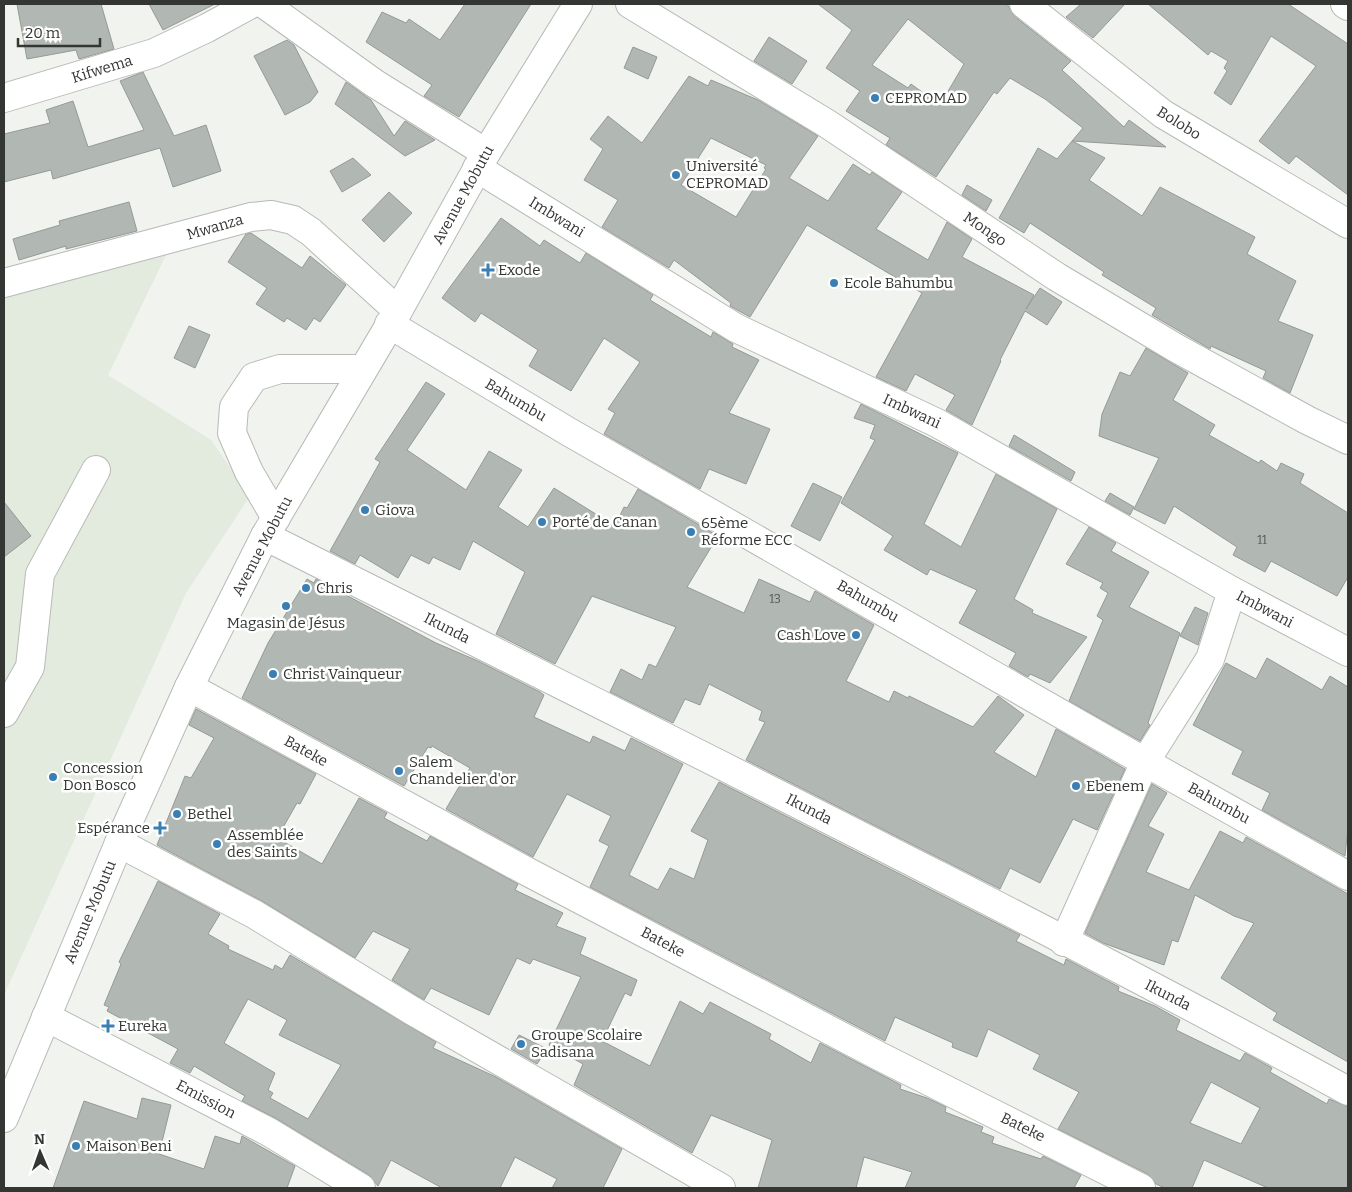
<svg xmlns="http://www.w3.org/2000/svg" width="1352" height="1192" font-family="Bitter,serif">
<rect width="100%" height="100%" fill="#f0f3ee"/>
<polygon fill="#e3eade" points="179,228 108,375 211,440 250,496 186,593 4,995 4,295"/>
<g fill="#b1b7b3" stroke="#959a96" fill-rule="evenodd">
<polygon points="17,4 101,4 114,49 79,59 76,50 27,59"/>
<polygon points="149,4 215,4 163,30"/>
<polygon points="465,4 531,4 459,117 424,96 432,85 366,42 382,12 406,23 409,19 440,40"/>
<path d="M818 4H1007L1014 16 1071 61 1062 70 1124 127 1129 120 1166 147 1072 141 1083 128 1045 99 1010 78 997 94 994 92 936 177 886 145 890 138 846 111 860 91 826 68 852 30ZM908 19 964 64 940 105 911 84 908 88 872 65Z"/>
<polygon points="1081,4 1125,4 1093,38 1066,17"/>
<polygon points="1148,4 1288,4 1348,44 1348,195 1296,156 1289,164 1259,141 1316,66 1271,36 1231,105 1214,93 1227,71 1224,68 1228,61 1211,51 1208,55"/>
<polygon points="769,37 807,61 792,84 754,61"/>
<polygon points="287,40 294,45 318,92 310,102 285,115 254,56"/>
<polygon points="633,47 657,57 648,79 624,68"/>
<polygon points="143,72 174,136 206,125 221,171 173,187 160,148 53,179 51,170 4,182 4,134 50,123 46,110 73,101 88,147 144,130 120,81"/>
<path d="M689 76 708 86 711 80 758 100 818 136 789 178 828 201 853 164 870 175 872 172 902 192 876 229 928 260 947 222 972 239 962 257 1034 295 1026 309 1040 288 1062 302 1047 325 1025 311 1000 360 1001 361 972 425 946 410 955 395 915 374 906 391 876 377 922 293 807 225 750 317 730 306 731 303 674 260 669 268 602 227 618 200 584 180 603 149 590 139 608 116 642 143ZM711 138 766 165 764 168 766 169 736 217 681 185Z"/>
<polygon points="346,82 371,100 394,136 405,121 435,140 405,156 335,104"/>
<polygon points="1072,141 1105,158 1089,180 1142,216 1160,187 1255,237 1247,254 1296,281 1278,321 1313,335 1290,393 1263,378 1266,371 1211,346 1210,349 1152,315 1156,308 1102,275 1104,272 1030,223 1024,233 999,218 1038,148 1057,159"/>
<polygon points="353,158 371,175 342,192 330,171"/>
<polygon points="967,185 992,200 986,211 962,195"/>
<polygon points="389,192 412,213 384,242 362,220"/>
<polygon points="129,202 137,231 66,249 66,246 19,260 13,239 60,225 59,221"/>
<polygon points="501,218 540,246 544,240 580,263 586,253 653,295 650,300 711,337 713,332 733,344 732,347 759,360 729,413 770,429 746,484 709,469 700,489 604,434 615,413 608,409 640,362 604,338 571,391 529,366 538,350 481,313 475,322 442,298"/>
<polygon points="251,233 302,268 310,256 346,285 320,322 314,318 306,330 287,318 284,322 256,304 267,288 228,262 246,234"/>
<polygon points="189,326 210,335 195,368 174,358"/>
<polygon points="1146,348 1188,373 1173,400 1215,425 1209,435 1259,463 1261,460 1277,471 1281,463 1304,474 1300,483 1348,513 1348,577 1337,596 1271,561 1265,572 1233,555 1237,547 1174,506 1165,524 1134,509 1159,458 1099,436 1102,414 1120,372 1130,376"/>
<polygon points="426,382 445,394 407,450 466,490 489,451 522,470 498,507 528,527 554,488 615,526 624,507 627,508 638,489 718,536 687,587 744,613 759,579 810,602 815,591 874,625 846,681 889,702 894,691 908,698 909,696 973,727 998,696 1024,715 994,752 1036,777 1056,729 1125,769 1097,830 1073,819 1040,883 1010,868 1000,889 746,760 765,722 759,720 762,711 709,684 700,705 685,699 673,723 610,692 621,669 642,680 649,664 656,667 676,627 592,596 555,664 496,634 525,572 473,541 460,570 433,557 429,564 411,555 398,578 360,555 355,564 330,551 380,462 375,459"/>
<polygon points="861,404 958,453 924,524 961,547 996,474 1057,509 1014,599 1033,610 1032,613 1087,637 1050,683 1030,674 1028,677 1009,666 1016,653 959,623 977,590 930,569 927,575 884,550 893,536 841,503 875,440 870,438 875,425 854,418"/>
<polygon points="1014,435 1075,472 1071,481 1009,446"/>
<polygon points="813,483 842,497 820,541 791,526"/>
<polygon points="1110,493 1134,507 1130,515 1105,501"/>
<polygon points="4,502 31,536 4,557"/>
<polygon points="1089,527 1116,543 1111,551 1149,572 1129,607 1180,633 1148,723 1150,725 1140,741 1069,701 1103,620 1097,616 1108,593 1100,588 1103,583 1066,564"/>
<path d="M307 579 314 583 316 579 436 643 478 661 540 692 544 695 534 717 590 743 593 736 625 751 631 738 683 764 629 875 658 890 670 868 694 879 708 840 691 831 719 782 1020 935 1016 941 1064 965 1066 959 1119 987 1118 991 1155 1006 1180 1020 1176 1030 1240 1061 1245 1053 1272 1068 1270 1072 1327 1104 1329 1099 1348 1107V1188H1268L1204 1160 1192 1188H1165L1156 1184 1148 1174 1058 1129 1079 1092 1033 1069 1040 1055 988 1029 977 1057 952 1047 953 1043 895 1017 885 1041 590 887 609 846 599 841 611 816 567 794 533 857 446 809 470 768 432 746 431 748 428 747 404 786 242 698 268 643ZM1211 1082 1260 1108 1241 1144 1190 1123Z"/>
<polygon points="1195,607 1208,613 1198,645 1180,636"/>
<polygon points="1267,658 1322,690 1330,676 1348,687 1348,827 1345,856 1262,810 1270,793 1232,774 1243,751 1193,725 1226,663 1256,679"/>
<polygon points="196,709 316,774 300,804 297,803 277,838 322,864 359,798 387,813 384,818 427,841 430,836 518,884 515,890 563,913 556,926 586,938 580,954 637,980 631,996 625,993 602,1041 650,1066 680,1001 703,1014 710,1002 771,1034 769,1039 811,1063 820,1043 901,1085 900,1089 927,1098 946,1107 945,1112 983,1127 981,1132 994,1137 992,1143 1041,1159 1043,1156 1081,1175 1074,1188 905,1188 912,1172 864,1157 856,1188 758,1188 772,1140 711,1115 692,1153 574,1085 583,1064 549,1045 581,977 533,959 530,964 517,958 489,1015 431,988 424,1000 392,980 410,949 373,931 355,958 262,901 157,845 185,776 191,778 214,738 189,725"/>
<polygon points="1152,784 1167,793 1148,826 1164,834 1146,872 1189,890 1220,831 1243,843 1246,837 1348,894 1348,1062 1273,1020 1277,1013 1221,978 1254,923 1234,916 1195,895 1178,942 1172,940 1164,965 1103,943 1085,933"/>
<path d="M158 881 220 914 208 934 229 946 228 949 273 970 275 965 282 969 290 955 436 1042 433 1048 496 1077 622 1149 603 1188H552L557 1179 515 1157 500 1188H442L391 1160 378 1186 369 1175 277 1119 242 1101 245 1096 194 1066 190 1073 170 1063 178 1049 107 1011 109 1007 104 1005 121 964 119 962ZM248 999 287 1020 279 1035 341 1065 308 1119 270 1098 273 1093 268 1090 275 1073 224 1043Z"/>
<polygon points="519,1035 547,1049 537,1064 511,1049"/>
<polygon points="142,1098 171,1105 159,1154 204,1169 215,1136 240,1144 242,1136 295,1166 287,1188 53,1188 84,1101 137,1119"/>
</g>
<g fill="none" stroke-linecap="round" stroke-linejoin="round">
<defs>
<g id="minor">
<polyline points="264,4 374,83 486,153"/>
<polyline points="630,4 826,123 1057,277 1176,348 1307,420 1348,440"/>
<polyline points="1024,4 1163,114 1348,224"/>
<polyline points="1345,4 1348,6"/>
<polyline points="4,98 154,53 207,28 251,4"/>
<polyline points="477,168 736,328 937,423 1232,591 1348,652"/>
<polyline points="4,283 251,217 271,215 293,220 311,232 398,311"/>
<polyline points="389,324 569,432 1145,762 1348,876"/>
<polyline points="276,518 249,472 232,433 234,407 254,377 280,369 363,369"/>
<path d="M265 536C627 719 992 897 1348 1091"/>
<polyline points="189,687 528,872 879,1056 1141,1188"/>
<polyline points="4,713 30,667 40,574 96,470"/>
<polyline points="119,843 254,914 411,1010 721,1188"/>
<polyline points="1064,942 1145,762 1210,659 1232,591"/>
<polyline points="46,1017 269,1132 361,1188"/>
<polyline points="4,1118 119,843 189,687 265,536 398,311 486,153 578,4"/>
</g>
</defs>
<use href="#minor" stroke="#b7bab5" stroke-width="30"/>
<use href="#minor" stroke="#fff" stroke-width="28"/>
</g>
<g fill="#397fb4" stroke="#fff" stroke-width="2">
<circle cx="875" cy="98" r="5"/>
<circle cx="676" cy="175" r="5"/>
<path d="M485.5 262.5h5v5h5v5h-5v5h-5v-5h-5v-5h5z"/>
<circle cx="834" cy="283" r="5"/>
<circle cx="365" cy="510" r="5"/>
<circle cx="542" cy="522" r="5"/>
<circle cx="691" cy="532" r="5"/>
<circle cx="306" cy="588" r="5"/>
<circle cx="286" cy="606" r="5"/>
<circle cx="856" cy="635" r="5"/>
<circle cx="273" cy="674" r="5"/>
<circle cx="399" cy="771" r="5"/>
<circle cx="53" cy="777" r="5"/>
<circle cx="1076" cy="786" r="5"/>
<circle cx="177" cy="814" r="5"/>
<path d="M157.5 820.5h5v5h5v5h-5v5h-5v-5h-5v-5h5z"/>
<circle cx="217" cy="844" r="5"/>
<path d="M105.5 1018.5h5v5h5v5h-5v5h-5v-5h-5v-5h5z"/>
<circle cx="521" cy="1044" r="5"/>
<circle cx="76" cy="1146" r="5"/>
</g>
<g text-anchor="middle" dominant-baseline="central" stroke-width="5" stroke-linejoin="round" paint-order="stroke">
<g font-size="12" fill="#535653">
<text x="1262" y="540">11</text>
<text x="775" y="599">13</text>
</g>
<g font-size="15" fill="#343633" stroke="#fff">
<text transform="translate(102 69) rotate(-17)">Kifwema</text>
<text transform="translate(1179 123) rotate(32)">Bolobo</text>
<text transform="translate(463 195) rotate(-61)">Avenue Mobutu</text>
<text transform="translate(557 217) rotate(32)">Imbwani</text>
<text transform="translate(215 227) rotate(-16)">Mwanza</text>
<text transform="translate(985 229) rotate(34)">Mongo</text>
<text transform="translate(516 400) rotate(31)">Bahumbu</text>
<text transform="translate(912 411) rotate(25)">Imbwani</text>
<text transform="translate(262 546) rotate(-62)">Avenue Mobutu</text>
<text transform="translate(868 601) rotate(30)">Bahumbu</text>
<text transform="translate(1265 609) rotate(28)">Imbwani</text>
<text transform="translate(447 628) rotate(27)">Ikunda</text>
<text transform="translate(306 751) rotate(29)">Bateke</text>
<text transform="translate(1219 803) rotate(29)">Bahumbu</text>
<text transform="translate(809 809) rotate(27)">Ikunda</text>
<text transform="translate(90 912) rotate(-67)">Avenue Mobutu</text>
<text transform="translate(663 942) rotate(28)">Bateke</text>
<text transform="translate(1168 995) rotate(27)">Ikunda</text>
<text transform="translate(206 1099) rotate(28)">Emission</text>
<text transform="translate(1023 1127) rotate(26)">Bateke</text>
</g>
<g font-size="15" fill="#343633" stroke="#fff" text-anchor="start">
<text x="885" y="98">CEPROMAD</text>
<text x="686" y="166">Université<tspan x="686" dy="17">CEPROMAD</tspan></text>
<text x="498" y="270">Exode</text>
<text x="844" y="283">Ecole Bahumbu</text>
<text x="375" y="510">Giova</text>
<text x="552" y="522">Porté de Canan</text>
<text x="701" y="523">65ème<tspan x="701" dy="17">Réforme ECC</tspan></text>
<text x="316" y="588">Chris</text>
<text x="286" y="623" text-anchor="middle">Magasin de Jésus</text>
<text x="846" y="635" text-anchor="end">Cash Love</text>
<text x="283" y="674">Christ Vainqueur</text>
<text x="409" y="762">Salem<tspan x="409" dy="17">Chandelier d'or</tspan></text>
<text x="63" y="768">Concession<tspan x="63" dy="17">Don Bosco</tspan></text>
<text x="1086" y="786">Ebenem</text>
<text x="187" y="814">Bethel</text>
<text x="150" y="828" text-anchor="end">Espérance</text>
<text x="227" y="835">Assemblée<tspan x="227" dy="17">des Saints</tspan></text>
<text x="118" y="1026">Eureka</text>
<text x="531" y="1035">Groupe Scolaire<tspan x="531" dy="17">Sadisana</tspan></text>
<text x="86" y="1146">Maison Beni</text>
</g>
</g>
<rect width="1352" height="1192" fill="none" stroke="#343633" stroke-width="10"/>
<g transform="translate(40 1152) rotate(358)" stroke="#ffffff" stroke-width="4" paint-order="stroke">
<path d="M0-4L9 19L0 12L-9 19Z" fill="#343633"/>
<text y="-8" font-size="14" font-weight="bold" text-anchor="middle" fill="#343633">N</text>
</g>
<path d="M18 38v8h82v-8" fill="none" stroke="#343633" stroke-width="2.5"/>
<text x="25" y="38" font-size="15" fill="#343633" stroke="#ffffff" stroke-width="4" paint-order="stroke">20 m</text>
</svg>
